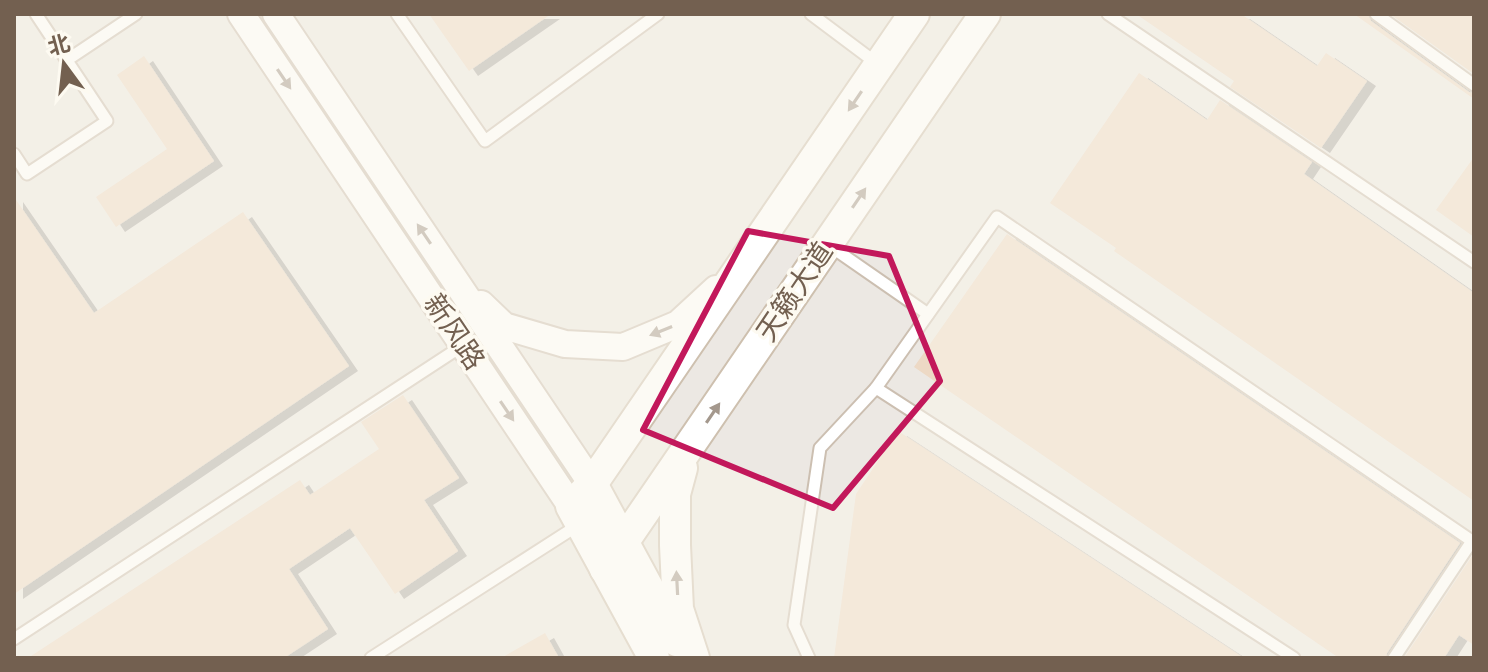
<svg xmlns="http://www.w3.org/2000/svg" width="1488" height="672" font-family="'Nunito Sans','Noto Sans SC',sans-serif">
<defs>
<filter id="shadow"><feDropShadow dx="9" dy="5" stdDeviation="0" flood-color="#0004"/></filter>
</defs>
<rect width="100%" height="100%" fill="#faf6eb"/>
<rect fill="#ece8e3" x="14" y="14" width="1460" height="644"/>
<g fill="#edd9c5" filter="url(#shadow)">
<polygon points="429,14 551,14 469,71"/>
<polygon points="1136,14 1241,14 1317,66 1326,53 1367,81 1321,148 1230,87 1234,81"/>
<polygon points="1354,14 1368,14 1371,21 1469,92 1474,93 1474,99"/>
<polygon points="1390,14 1474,14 1474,74"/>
<polygon points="144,56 214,161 116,227 96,197 167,149 117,75"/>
<polygon points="1139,73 1207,120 1220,100 1312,162 1304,174 1474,293 1474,501 1114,251 1116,248 1050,203"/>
<polygon points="1474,157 1474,237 1436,210"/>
<polygon points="14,197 94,313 243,212 349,366 14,594"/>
<polygon points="1007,234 1460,543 1387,653 1386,658 1339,658 914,367"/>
<polygon points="403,395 459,478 424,500 458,551 395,594 350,528 289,569 328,629 284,658 28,658 300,480 310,495 379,449 361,422"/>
<polygon points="898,431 1244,658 834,658 856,494"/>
<polygon points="1474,553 1474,645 1459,635 1444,658 1404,658"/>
<polygon points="545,633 559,658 501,658"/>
</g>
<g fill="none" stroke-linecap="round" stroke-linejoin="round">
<defs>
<g id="service">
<polyline points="397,14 485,141 658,14"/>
<polyline points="811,14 879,65"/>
<polyline points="1108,14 1474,262"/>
<polyline points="1376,14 1474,85"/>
<polyline points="67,60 136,14"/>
<polyline points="14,154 27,174 107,121 36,14"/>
<polyline points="830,246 928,314"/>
<polyline points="14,639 462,346"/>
<polyline points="371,658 580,524"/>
<polyline points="809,658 794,625 820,448 876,388"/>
<polyline points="1294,658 876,388 997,217 1472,541 1394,658"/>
</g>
<g id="tertiary">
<polyline points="241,14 571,506"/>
<polyline points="276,14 592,484"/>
<polyline points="481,304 504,326 565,344 623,347 678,324 716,289"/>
</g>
<g id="secondary">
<polyline points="682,468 675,494 675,545 678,609 694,658"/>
<polyline points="592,484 677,641"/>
<polyline points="605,569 985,14"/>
<polyline points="654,658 571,506 592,484 914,14"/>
</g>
</defs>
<use href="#service" stroke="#ccbfb1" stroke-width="15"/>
<use href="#tertiary" stroke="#ccbfb1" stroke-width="30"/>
<use href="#secondary" stroke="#cec0af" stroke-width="34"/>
<use href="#service" stroke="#fff" stroke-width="11"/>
<use href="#tertiary" stroke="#fff" stroke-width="26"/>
<use href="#secondary" stroke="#fff" stroke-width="30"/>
</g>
<defs><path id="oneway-solid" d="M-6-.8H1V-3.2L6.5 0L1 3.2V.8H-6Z" transform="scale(2)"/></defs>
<g fill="#a4988d">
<use href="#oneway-solid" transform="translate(284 79) rotate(56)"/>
<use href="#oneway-solid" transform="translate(855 101) rotate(124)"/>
<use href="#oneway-solid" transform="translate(859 198) rotate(-56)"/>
<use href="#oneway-solid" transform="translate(424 234) rotate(-124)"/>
<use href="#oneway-solid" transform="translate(661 331) rotate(158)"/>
<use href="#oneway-solid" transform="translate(507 411) rotate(56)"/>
<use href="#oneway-solid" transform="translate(713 413) rotate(-56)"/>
<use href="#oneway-solid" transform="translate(677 583) rotate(-93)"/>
</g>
<path d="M0 0H1488V672H0ZM748 231 889 256 940 381 833 508 643 430Z" fill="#faf6eb" fill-opacity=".55" fill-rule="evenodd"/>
<path fill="none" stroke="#c2185b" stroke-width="6" stroke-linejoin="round" d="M748 231 889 256 940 381 833 508 643 430Z"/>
<g text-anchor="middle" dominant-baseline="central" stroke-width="7" stroke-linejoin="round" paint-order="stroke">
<g font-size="28" fill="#736050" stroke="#fdfaf1">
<text transform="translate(795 292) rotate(-56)">天籁大道</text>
<text transform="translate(454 332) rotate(56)">新风路</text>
</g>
</g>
<rect width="1488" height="672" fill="none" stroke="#736050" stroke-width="32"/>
<g transform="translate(64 64) rotate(345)" stroke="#fdfaf1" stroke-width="6" paint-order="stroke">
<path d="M0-6L14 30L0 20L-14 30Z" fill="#736050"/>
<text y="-12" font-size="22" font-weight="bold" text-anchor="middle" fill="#736050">北</text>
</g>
</svg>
